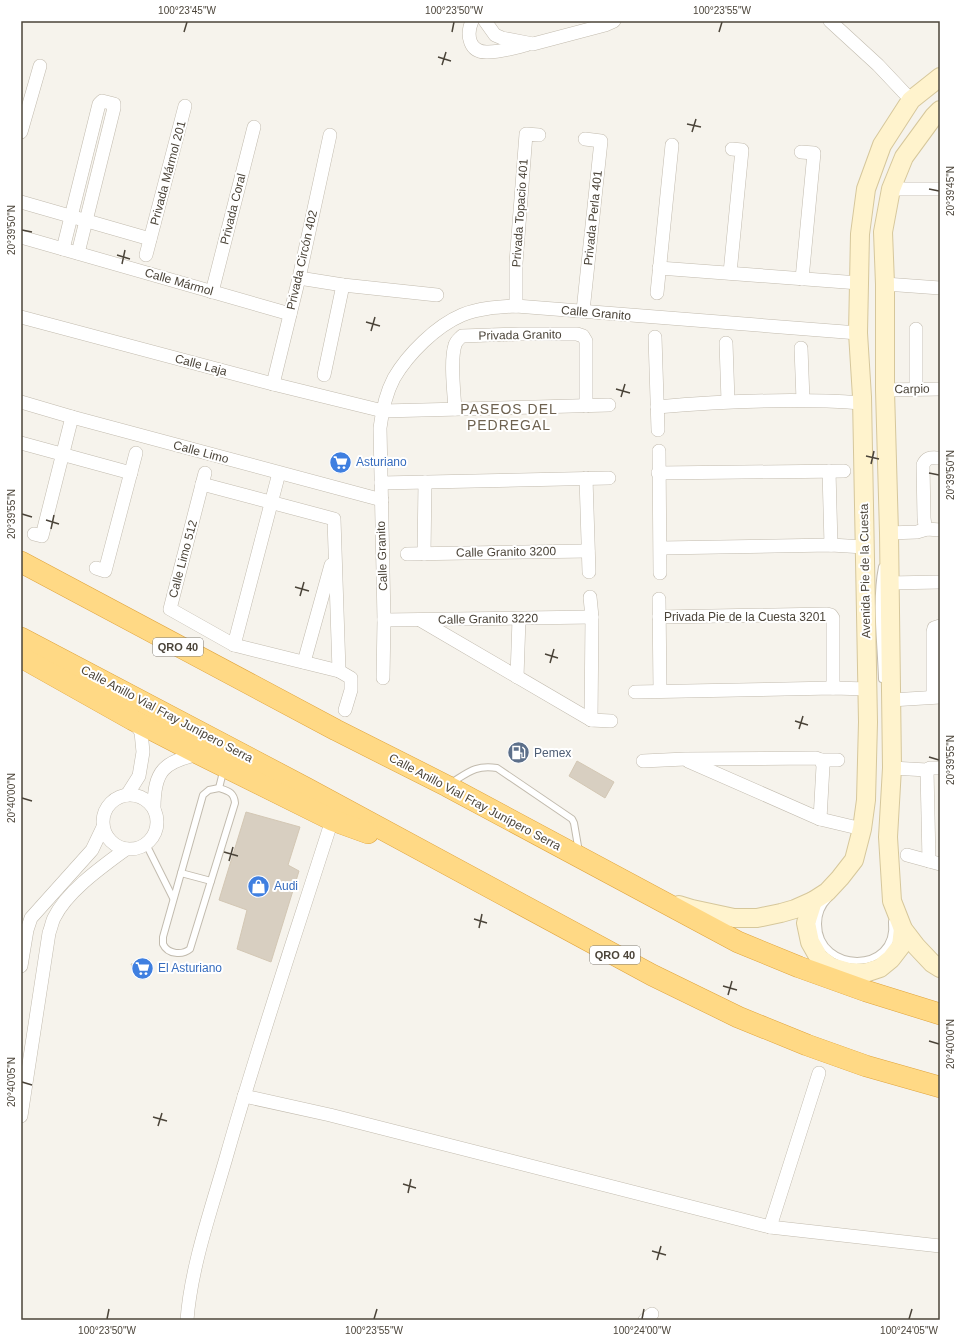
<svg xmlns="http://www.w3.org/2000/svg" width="961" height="1341" font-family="Arial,sans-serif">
<rect width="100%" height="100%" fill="#f6f3ec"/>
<g fill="#d8cfc1" stroke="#d3c7b4">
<polygon points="577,761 614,782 605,798 569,776"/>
<polygon points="246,812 300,827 288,865 299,871 271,962 237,949 247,910 219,900"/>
<polygon points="149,959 153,971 135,976 131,964"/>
</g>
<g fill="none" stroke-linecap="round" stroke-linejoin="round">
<defs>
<g id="service">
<path d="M882 679C881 643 875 602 882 567"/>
<path d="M451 783C469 772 475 765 497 768L572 819 574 823 579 852"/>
<path d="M219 788C228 791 234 792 235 803L190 949C183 955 168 955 163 944 163 942 163 940 163 937L203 795 209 790Z"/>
<polyline points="219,788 222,776 221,769"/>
<polyline points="146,844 173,898"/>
<polyline points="181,873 211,881"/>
<path d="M828 899C821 906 818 914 818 924 818 973 898 974 892 922"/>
</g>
<g id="minor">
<path d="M472 21C466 35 469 53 488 52 501 52 514 48 526 45"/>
<polyline points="485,21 495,35 502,38 533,44 605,25 614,21"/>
<polyline points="830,21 878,65 911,100"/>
<polyline points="21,132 40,66"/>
<polyline points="801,152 814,153 802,279"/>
<polyline points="891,189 940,189"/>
<polyline points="21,202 150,239"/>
<polyline points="21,237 290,314"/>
<polyline points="63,249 99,104 102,101 114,104 114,108 78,253"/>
<polyline points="146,255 185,106"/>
<polyline points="659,268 859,283"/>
<polyline points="730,273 742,150 732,149"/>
<polyline points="299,278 343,285 437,295"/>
<polyline points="885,284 940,288"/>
<polyline points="212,292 254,127"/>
<polyline points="657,293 672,145"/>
<polyline points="516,306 516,263 526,134 539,135"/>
<polyline points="583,311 601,141 585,139"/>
<polyline points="21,317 273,384 383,411 609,405"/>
<polyline points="655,337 658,430"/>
<polyline points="726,343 728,401"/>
<polyline points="801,348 803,400"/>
<polyline points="324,375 343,285"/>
<polyline points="273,384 299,278 330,135"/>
<polyline points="916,389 916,329"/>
<polyline points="885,390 940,389"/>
<polyline points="21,402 72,417 382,500"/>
<path d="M657 407C725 401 793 398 861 403"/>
<path d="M455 409C454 393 450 360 455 345 456 341 459 339 462 336L519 334H577L583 336 586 341V406"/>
<polyline points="21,443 131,473"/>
<polyline points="659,451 660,573"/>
<polyline points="829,471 831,545"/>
<polyline points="205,473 170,609 234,645 339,671 351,678 351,690 345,710"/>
<polyline points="658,473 844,471"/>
<polyline points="586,478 589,572"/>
<polyline points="381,483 609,478"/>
<polyline points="202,484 334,519 339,671"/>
<path d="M927 529 925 526 924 518 923 465C927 456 932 458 940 458"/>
<polyline points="889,533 917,532 927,529 940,530"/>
<polyline points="34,534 42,536 72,417"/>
<polyline points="661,548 831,545 864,547"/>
<polyline points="407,554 588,551"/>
<polyline points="424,554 425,482"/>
<polyline points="96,568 105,571 136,453"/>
<polyline points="889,583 940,582"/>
<polyline points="590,597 592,617 591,720"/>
<polyline points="659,599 660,691"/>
<polyline points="659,617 827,614 831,615 833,618 833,688"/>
<polyline points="384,620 592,617"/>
<polyline points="420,620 591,720 611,721"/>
<polyline points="234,645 279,473"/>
<polyline points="304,662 331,565"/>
<polyline points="517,677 519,619"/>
<path d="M383 678 384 620 380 428C382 412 386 393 394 378 408 354 436 326 462 315 479 308 498 307 516 306L858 333"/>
<polyline points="635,692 833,688 868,689"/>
<polyline points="933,697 933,632 934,628 940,626"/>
<polyline points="891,700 940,697"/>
<polyline points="821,760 838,760"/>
<polyline points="643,761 685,759 816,758 821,760 823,766 820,819"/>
<polyline points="688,761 820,819 862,829"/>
<polyline points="892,768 927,770 930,768 940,768"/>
<polyline points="927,770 929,861"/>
<circle cx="130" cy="822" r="27"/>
<polyline points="127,795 139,776 143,752 141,732 134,722"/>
<path d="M154 808C154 770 164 762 199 754"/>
<polyline points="907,855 940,864"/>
<polyline points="21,966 27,930 31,918 92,850 103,827"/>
<polyline points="244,1096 330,1115 770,1227 940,1246"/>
<path d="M21 1116 49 933C51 928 52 922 54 918 67 891 103 866 126 849"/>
<polyline points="770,1227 819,1073"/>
<path d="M187 1320C191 1267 211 1210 226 1158 258 1045 296 933 332 820"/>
<polyline points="645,1320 652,1314"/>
</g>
<g id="secondary">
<polyline points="940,110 934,116 904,157 891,189 883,232 885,284 885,390 889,533 892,768 888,837 892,901 903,929 916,946 932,963 940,968"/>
<polyline points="813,901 806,923 810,942 819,958 831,967 848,972 865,973 880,968 891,959 901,946 903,929"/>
<polyline points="679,905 692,909 734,918 757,918 781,913 795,909 813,901 827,892 840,878 854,860 862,829 866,800 868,722 862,397 858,333 860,234 866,189 882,145 911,100 940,77"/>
</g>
<g id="trunk">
<polyline points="21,562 336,730 447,786 738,942 799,967 866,991 940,1014"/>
<polyline points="21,638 306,788 652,975 738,1017 807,1045 866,1066 940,1087"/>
<polyline points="21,657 133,720 199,754 332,820 368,833"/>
</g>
</defs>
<use href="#service" stroke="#c2bbae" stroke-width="8"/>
<use href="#minor" stroke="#c2bbae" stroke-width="14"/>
<use href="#secondary" stroke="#d6c79b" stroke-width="20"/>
<use href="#trunk" stroke="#e0a43c" stroke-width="22"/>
<use href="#service" stroke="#fff" stroke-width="6"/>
<use href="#minor" stroke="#fff" stroke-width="13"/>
<use href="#secondary" stroke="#fff3cd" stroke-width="18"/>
<use href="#trunk" stroke="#ffd985" stroke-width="21"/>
</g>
<path fill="none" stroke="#4b4439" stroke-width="1.5" d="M184 32 187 22M452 32 454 22M719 32 722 22M438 57 451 61M442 65 446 52M687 124 701 127M692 132 696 119M929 189 939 191M22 230 32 232M117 255 130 259M122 264 125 250M366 322 380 326M371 331 375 317M616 389 630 393M621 397 625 384M866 456 879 459M871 464 874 451M929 473 939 475M22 514 32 517M46 520 59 524M51 529 54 515M295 587 309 591M300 596 304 582M545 654 558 658M550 663 554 649M795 721 808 725M799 729 803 716M929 757 939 760M22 798 32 801M224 852 238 856M229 861 233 847M474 919 487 923M479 928 482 914M723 986 737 990M728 995 732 981M929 1041 939 1044M22 1082 32 1085M153 1117 167 1121M158 1126 162 1113M403 1184 416 1188M408 1193 411 1179M652 1251 666 1255M657 1260 661 1246M107 1319 109 1309M374 1319 377 1309M642 1319 644 1309M909 1319 912 1309"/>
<defs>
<symbol id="supermarket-disc" viewBox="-11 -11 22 22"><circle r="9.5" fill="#3f7fe0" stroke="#fff"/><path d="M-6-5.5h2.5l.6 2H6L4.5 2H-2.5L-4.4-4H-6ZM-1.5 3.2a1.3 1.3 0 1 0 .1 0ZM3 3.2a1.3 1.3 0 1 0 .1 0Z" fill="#fff"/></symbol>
<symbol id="fuel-disc" viewBox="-11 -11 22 22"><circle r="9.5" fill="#5c6f8a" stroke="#fff"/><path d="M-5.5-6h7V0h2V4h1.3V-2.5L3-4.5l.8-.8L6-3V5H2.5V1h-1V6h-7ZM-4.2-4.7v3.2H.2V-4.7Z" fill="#fff"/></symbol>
<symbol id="shop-disc" viewBox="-11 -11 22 22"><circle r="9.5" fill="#3f7fe0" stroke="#fff"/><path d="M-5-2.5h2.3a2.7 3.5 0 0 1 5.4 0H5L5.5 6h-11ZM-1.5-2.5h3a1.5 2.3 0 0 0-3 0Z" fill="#fff"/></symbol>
</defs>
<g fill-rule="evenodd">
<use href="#supermarket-disc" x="328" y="450" width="25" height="25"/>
<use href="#fuel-disc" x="506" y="740" width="25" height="25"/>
<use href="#shop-disc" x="246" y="874" width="25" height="25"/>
<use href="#supermarket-disc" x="130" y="956" width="25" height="25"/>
</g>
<g text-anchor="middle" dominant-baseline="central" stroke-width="4" stroke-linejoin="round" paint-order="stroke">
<g fill="#fff" stroke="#817c74" stroke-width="1">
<rect x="153" y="638" width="50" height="18" rx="3"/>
<rect x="590" y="946" width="50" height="18" rx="3"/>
</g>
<g font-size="11" font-weight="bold" fill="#4b4439">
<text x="178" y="647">QRO 40</text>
<text x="615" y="955">QRO 40</text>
</g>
<g font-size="12" fill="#4b4439" stroke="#fff">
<text transform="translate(168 173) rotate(-75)">Privada Mármol 201</text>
<text transform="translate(233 209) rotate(-76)">Privada Coral</text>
<text transform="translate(520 213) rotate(-86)">Privada Topacio 401</text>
<text transform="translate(593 218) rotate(-84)">Privada Perla 401</text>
<text transform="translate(302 260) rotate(-77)">Privada Circón 402</text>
<text transform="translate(179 282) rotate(16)">Calle Mármol</text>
<text transform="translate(596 313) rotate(5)">Calle Granito</text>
<text transform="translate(520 335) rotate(-1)">Privada Granito</text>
<text transform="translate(201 365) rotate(15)">Calle Laja</text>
<text transform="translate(912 389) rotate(-1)">Carpio</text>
<text transform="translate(201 452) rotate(15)">Calle Limo</text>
<text transform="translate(506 552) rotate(-1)">Calle Granito 3200</text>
<text transform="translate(382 556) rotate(-92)">Calle Granito</text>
<text transform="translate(183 559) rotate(-75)">Calle Limo 512</text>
<text transform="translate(865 571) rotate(-91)">Avenida Pie de la Cuesta</text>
<text x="745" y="617">Privada Pie de la Cuesta 3201</text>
<text transform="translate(488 619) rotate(-1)">Calle Granito 3220</text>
<text transform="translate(167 714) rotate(28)">Calle Anillo Vial Fray Junípero Serra</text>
<text transform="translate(475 802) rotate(28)">Calle Anillo Vial Fray Junípero Serra</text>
</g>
<g font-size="12" fill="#366cbe" stroke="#fff" text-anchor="start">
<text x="356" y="462">Asturiano</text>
<text x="274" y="886">Audi</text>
<text x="158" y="968">El Asturiano</text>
</g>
<g font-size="12" fill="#4e5e75" stroke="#fff" text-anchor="start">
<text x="534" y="753">Pemex</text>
</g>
<g font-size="14" letter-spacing="1" fill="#6e6250" stroke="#fff">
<text x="509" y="409">PASEOS DEL<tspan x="509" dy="16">PEDREGAL</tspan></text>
</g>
</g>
<rect width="961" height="1341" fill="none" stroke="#ffffff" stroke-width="44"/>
<rect x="22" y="22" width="917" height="1297" fill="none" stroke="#4b4439" stroke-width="1.5"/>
<g font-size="10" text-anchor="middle" fill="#4b4439">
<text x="187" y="14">100°23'45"W</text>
<text x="454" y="14">100°23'50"W</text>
<text x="722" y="14">100°23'55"W</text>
<text transform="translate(950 191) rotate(-90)" y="4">20°39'45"N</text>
<text transform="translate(11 230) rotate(-90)" y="4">20°39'50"N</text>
<text transform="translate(950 475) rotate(-90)" y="4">20°39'50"N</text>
<text transform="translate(11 514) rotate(-90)" y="4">20°39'55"N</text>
<text transform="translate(950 760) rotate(-90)" y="4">20°39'55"N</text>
<text transform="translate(11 798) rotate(-90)" y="4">20°40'00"N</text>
<text transform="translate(950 1044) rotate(-90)" y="4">20°40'00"N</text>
<text transform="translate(11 1082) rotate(-90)" y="4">20°40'05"N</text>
<text x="107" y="1334">100°23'50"W</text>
<text x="374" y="1334">100°23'55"W</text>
<text x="642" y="1334">100°24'00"W</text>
<text x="909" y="1334">100°24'05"W</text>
</g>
</svg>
